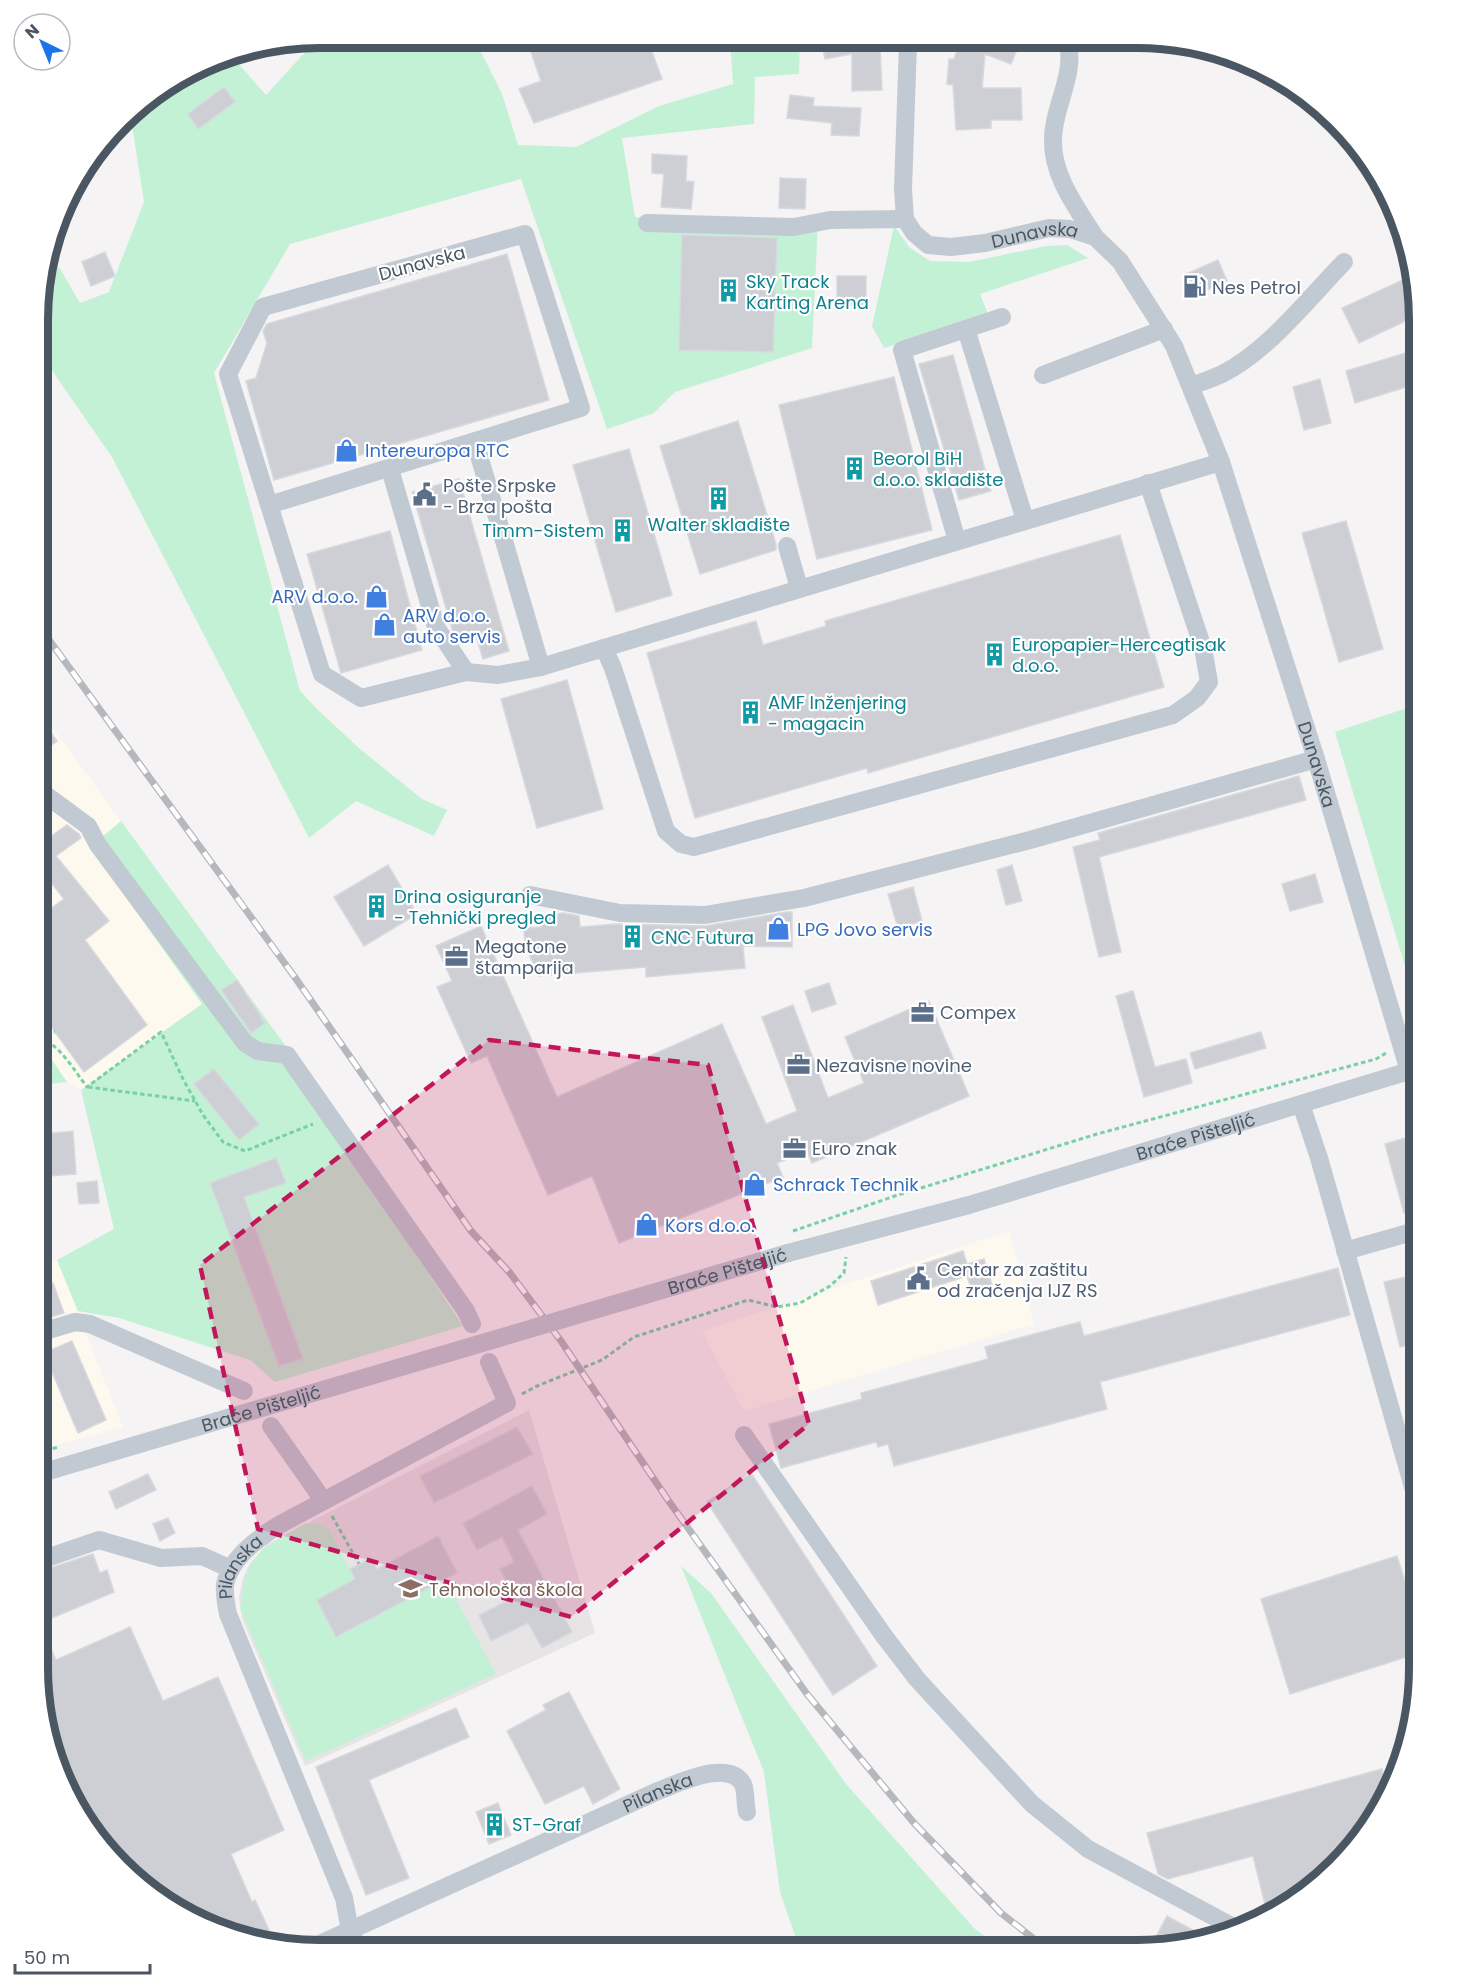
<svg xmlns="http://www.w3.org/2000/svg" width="1457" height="1988" font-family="Poppins,sans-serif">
<rect width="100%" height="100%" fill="#f5f3f3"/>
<g fill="#fdf9ef">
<polygon points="39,708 121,821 90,847 203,1004 81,1090 67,1082 50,1057 39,1055"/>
<polygon points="1009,1231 1034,1324 744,1411 702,1331"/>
<polygon points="57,1260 123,1427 38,1450 38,1266"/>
</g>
<polygon fill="#e6e4e5" points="529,1410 595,1633 305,1766 242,1619 239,1598 242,1580 250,1563 267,1544"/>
<g fill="#c3f1d5">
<polygon points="318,38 474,38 502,94 518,145 576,147 659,106 733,84 730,39 800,39 799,74 755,77 754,124 622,138 635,217 818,221 812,348 675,392 654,413 607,429 521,179 290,244 214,373 300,691 319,711 360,749 422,799 447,810 434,836 356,801 309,838 112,457 40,353 40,283 45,269 59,267 80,303 109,292 144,202 130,112 134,107 229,53 266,95"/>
<polygon points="894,226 910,248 930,261 969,262 1046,246 1067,245 1088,258 980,294 988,314 884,348 872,326"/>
<polygon points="1419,704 1419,1013 1335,732"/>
<polygon points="121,821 340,1120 329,1124 463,1326 275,1382 250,1360 119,1318 78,1311 57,1260 114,1229 81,1090 202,1004 90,847"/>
<polygon points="39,1055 50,1057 67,1082 39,1085"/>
<polygon points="304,1524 318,1524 329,1529 355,1579 317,1600 336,1637 445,1579 496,1674 306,1761 240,1608 245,1576 252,1563 263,1549"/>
<polygon points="681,1566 711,1593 846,1784 974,1928 1002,1950 800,1950 780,1892 764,1772"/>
</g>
<g fill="#cdcfd5" stroke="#d7d9de" stroke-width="1.5">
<polygon points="526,38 647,38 662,79 534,123 519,89 541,81"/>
<polygon points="850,39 890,39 891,46 880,48 882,90 852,91 852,54 825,59 822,44"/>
<polygon points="951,39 1021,40 1011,64 985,54 982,88 1021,88 1022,120 991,120 991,128 956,130 953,85 947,84 949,59 954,59 959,44"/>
<polygon points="224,87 235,102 198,129 188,114"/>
<polygon points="790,95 814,98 813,106 861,108 859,136 831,135 832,123 787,118"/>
<polygon points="652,154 687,156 686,181 694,182 691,209 661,207 664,174 652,173"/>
<polygon points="780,178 806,179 805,209 779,208"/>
<polygon points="682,235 777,238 773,352 679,350"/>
<polygon points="105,252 115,276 91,286 82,262"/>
<polygon points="507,254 549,400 274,480 246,381 256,378 267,343 263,331 267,324"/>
<polygon points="1218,260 1227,281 1193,296 1184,275"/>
<rect x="837" y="276" width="29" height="29"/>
<polygon points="1409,277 1418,315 1359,343 1342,308"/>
<polygon points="1419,349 1419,383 1355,403 1346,371"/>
<polygon points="953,355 991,491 959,500 919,364"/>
<polygon points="894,377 932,530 817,559 779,405"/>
<polygon points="1320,379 1331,423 1304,430 1293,387"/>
<polygon points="738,421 776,544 776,550 700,574 660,446"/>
<polygon points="629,449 672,595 616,612 573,465"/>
<polygon points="459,479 509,651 483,659 476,636 459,641 453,632 412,492"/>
<polygon points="1346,521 1383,649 1339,662 1302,533"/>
<polygon points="390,531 422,650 341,673 307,554"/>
<polygon points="1120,535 1164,687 868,773 867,768 695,818 647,653 756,621 763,645 826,626 825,621"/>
<polygon points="567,680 603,809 537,828 501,699"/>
<polygon points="39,716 57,741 39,754"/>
<polygon points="1299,776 1306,800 1099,857 1121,952 1099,957 1073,847 1100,840 1098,833"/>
<polygon points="67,825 79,834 81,838 56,856 109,921 85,940 147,1025 84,1072 39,1010 39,917 64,899 39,867 39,845"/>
<polygon points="388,865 417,914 364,946 334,897"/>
<polygon points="1012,865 1022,901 1006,905 997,870"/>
<polygon points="1315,874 1323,902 1290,911 1282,884"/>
<polygon points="913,887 922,921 898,928 888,894"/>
<polygon points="787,912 792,912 792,947 743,946 745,968 646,977 646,967 539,976 525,946 524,928 541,927 540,915 564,913 579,916 580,927 616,924 705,926"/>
<polygon points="481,926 557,1097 722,1024 766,1124 797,1111 762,1017 793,1005 828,1098 864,1083 845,1037 929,1001 969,1096 812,1163 807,1151 777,1163 783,1177 619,1243 592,1176 548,1195 487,1056 471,1063 437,987 452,981 436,946"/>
<polygon points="237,980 265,1023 251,1033 221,990"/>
<polygon points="829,983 836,1004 812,1012 805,991"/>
<polygon points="1133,991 1155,1067 1186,1059 1192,1083 1144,1097 1116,996"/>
<polygon points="1261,1032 1266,1048 1195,1069 1190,1053"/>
<polygon points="214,1069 259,1124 239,1140 194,1084"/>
<polygon points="73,1131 76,1174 48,1176 45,1134"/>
<polygon points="1419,1134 1419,1209 1404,1213 1385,1144"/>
<polygon points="276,1158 286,1183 244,1197 303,1359 279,1366 210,1183"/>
<polygon points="97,1181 99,1203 79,1204 77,1183"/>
<polygon points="963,1251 967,1264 984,1259 993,1288 973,1294 967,1276 878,1305 871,1281"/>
<polygon points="1338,1268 1350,1315 1100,1382 1107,1409 894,1466 888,1444 878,1447 876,1442 781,1468 769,1424 862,1399 861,1393 988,1359 985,1347 1080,1322 1084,1336"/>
<polygon points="1419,1274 1419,1342 1400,1347 1384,1282"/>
<polygon points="53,1283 64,1313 38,1321 38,1289"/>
<polygon points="72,1341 106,1420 78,1433 44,1353"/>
<polygon points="517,1427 533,1454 434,1503 420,1476"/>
<polygon points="751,1473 877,1666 833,1695 707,1502"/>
<polygon points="148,1474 156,1490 116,1509 109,1492"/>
<polygon points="532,1486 547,1514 518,1530 572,1632 542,1648 528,1623 491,1641 479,1615 515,1597 500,1569 514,1562 502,1537 477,1550 463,1523"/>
<polygon points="168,1518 175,1533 160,1541 153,1524"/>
<polygon points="438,1536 457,1573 336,1637 317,1600 355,1579 350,1569 371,1558 377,1569"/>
<polygon points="93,1554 100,1573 107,1570 114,1592 40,1623 56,1660 130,1627 163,1701 218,1677 284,1830 231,1854 252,1902 255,1900 269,1930 254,1937 163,1903 108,1854 67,1793 38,1668 38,1572"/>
<polygon points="1397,1556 1419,1625 1419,1653 1290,1694 1261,1599"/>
<polygon points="569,1692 620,1789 593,1804 584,1786 545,1804 507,1731 546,1710 543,1705"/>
<polygon points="456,1708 469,1737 369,1780 409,1878 366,1895 316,1767"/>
<polygon points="1382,1769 1388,1792 1372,1825 1323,1880 1282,1908 1267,1912 1253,1856 1168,1879 1158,1874 1147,1833"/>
<polygon points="498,1803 511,1835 489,1844 476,1812"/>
<polygon points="1167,1916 1202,1935 1150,1948"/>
</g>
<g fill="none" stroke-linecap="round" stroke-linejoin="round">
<g stroke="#7ad0a6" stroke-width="3" stroke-dasharray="4.5 3" stroke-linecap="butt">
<polyline points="39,1030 55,1032"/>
<path d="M39 1039C57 1040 76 1073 87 1087L161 1032 183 1079 203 1115 223 1142 245 1151 313 1124"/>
<polyline points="88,1087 195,1101"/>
<polyline points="793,1231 895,1196 1097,1134 1376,1059 1386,1053"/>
<polyline points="522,1394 537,1386 602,1360 634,1337 748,1300 777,1307 800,1303 830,1286 844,1273 846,1257"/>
<polyline points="38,1452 59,1447"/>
<polyline points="332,1516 359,1564"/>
</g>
<g stroke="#c1cad2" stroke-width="18">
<path id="s1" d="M906 39 908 43 903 189 905 219 914 233 928 245 951 247 985 243 1049 228 1070 229 1095 237 1120 261 1174 346 1221 462 1316 759 1409 1071"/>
<path d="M1067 40C1077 74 1053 106 1053 140 1052 176 1077 208 1095 237"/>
<polyline points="647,223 794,227 830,220 905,219"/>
<polyline points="966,329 1025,520"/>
<polyline points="1043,375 1164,329"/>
<path d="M1191 386C1201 382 1212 379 1222 374 1268 351 1308 299 1344 262"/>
<polyline points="475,442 541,667"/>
<polyline points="269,505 581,408 525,234 263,307 228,374 322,674 361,698 466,672 436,627 390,469"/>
<polyline points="957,541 902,350 1002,317"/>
<polyline points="787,546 799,588"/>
<polyline points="604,648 613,668 666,831 681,844 694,847 1173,715 1197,698 1209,682 1203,648 1148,483"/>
<polyline points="466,672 498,675 541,667 1221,462"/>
<polyline points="39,790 88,826 98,845 245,1043 258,1051 287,1055 466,1311 472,1324"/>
<polyline points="530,895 620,913 705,915 804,898 1030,840 1316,759"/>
<polyline points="1301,1104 1319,1158 1419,1508"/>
<polyline points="1345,1251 1419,1230"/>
<path id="s2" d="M788 1253 969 1205 1419 1068"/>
<polyline points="38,1333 75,1322 90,1324 244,1391"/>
<polyline points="271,1426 323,1500"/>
<polyline points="744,1435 884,1636 917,1679 1032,1804 1088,1849 1235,1928"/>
<polyline points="38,1474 119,1450"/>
<polyline points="38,1561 99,1540 161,1558 202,1556 231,1569"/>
<path id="s3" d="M311 1948 658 1791C677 1784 729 1758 743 1784 746 1791 745 1804 747 1812"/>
<path id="s4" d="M358 1948 350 1931 344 1898 228 1614C226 1604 224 1594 225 1585 230 1558 258 1538 279 1525L507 1403 489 1362"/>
</g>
<defs>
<polyline id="rail" points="39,626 294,976 471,1231 510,1273 561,1341 668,1500 807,1694 914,1823 1001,1913 1048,1950"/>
</defs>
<use href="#rail" stroke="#b5b8bd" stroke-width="7"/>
<use href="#rail" stroke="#fff" stroke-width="4.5" stroke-dasharray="14" stroke-linecap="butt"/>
<path stroke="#c1cad2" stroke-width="18" id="s5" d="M119 1450 788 1253"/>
</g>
<path fill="#c2185b" fill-opacity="0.2" stroke="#c2185b" stroke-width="4.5" stroke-dasharray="12 8" stroke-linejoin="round" d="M489 1040 708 1065 809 1424 571 1617 258 1529 200 1265Z"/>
<defs>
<symbol id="fuel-bare" viewBox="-9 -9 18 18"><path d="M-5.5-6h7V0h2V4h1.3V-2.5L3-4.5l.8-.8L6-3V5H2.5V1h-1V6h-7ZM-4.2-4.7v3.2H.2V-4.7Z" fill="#5c6f8a" stroke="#fff" stroke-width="2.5" paint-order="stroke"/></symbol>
<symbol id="building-bare" viewBox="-9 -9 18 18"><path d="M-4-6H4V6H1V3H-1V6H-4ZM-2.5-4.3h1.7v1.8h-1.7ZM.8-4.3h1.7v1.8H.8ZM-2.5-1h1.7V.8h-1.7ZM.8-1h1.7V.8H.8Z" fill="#0f9aa8" stroke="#fff" stroke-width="2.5" paint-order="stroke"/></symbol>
<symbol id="shop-bare" viewBox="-9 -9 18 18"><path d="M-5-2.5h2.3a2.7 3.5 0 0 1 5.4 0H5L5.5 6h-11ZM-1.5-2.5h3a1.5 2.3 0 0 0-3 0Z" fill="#3f7fe0" stroke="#fff" stroke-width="2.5" paint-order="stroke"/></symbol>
<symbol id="civic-bare" viewBox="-9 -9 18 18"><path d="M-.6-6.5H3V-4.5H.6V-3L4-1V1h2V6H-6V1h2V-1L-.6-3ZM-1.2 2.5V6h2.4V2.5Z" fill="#5c6f8a" stroke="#fff" stroke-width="2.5" paint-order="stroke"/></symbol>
<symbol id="office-bare" viewBox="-9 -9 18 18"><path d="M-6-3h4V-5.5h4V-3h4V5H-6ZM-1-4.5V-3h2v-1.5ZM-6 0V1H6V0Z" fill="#5c6f8a" stroke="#fff" stroke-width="2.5" paint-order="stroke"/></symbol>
<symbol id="school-bare" viewBox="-9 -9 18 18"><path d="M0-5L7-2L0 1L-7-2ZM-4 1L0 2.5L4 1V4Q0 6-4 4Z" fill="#8d6e63" stroke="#fff" stroke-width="2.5" paint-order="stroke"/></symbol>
</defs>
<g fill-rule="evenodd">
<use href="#fuel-bare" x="1178" y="270" width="33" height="33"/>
<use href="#building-bare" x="712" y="274" width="33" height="33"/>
<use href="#shop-bare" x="330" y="434" width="33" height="33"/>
<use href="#building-bare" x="838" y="452" width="33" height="33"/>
<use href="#civic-bare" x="408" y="478" width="33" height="33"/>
<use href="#building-bare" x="702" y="482" width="33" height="33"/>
<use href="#building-bare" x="606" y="514" width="33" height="33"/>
<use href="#shop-bare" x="360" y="580" width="33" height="33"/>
<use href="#shop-bare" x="368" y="608" width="33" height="33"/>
<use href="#building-bare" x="978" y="638" width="33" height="33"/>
<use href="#building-bare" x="734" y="696" width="33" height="33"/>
<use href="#building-bare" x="360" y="890" width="33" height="33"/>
<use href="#shop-bare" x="762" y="912" width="33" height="33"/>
<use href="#building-bare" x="616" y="920" width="33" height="33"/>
<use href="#office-bare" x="440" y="940" width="33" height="33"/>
<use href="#office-bare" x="906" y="996" width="33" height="33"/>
<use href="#office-bare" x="782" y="1048" width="33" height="33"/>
<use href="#office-bare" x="778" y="1132" width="33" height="33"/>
<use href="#shop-bare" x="738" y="1168" width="33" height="33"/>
<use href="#shop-bare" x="630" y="1208" width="33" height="33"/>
<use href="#civic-bare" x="902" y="1262" width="33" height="33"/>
<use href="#school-bare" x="394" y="1572" width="33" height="33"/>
<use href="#building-bare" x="478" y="1808" width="33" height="33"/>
</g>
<g text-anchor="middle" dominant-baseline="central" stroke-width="4.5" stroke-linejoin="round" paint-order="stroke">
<g font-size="18" fill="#4a5661" stroke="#fff">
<text stroke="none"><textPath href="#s1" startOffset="324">Dunavska</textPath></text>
<text transform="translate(422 263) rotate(-15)">Dunavska</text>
<text stroke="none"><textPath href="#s1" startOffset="964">Dunavska</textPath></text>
<text stroke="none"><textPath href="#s2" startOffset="424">Braće Pišteljić</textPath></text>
<text stroke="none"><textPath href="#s5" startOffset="634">Braće Pišteljić</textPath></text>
<text stroke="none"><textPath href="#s5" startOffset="148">Braće Pišteljić</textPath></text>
<text stroke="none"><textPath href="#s4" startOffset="411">Pilanska</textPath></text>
<text stroke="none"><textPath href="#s3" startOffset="380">Pilanska</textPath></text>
</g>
<g font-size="18" fill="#0d838f" stroke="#fff" text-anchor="start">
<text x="746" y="281">Sky Track<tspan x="746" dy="21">Karting Arena</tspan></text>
<text x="873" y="458">Beorol BiH<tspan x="873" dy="21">d.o.o. skladište</tspan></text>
<text x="719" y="524" text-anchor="middle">Walter skladište</text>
<text x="604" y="530" text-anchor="end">Timm-Sistem</text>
<text x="1012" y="644">Europapier-Hercegtisak<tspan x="1012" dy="21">d.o.o.</tspan></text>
<text x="768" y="702">AMF Inženjering<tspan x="768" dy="21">- magacin</tspan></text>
<text x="394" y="896">Drina osiguranje<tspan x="394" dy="21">- Tehnički pregled</tspan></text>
<text x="651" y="937">CNC Futura</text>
<text x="512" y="1824">ST-Graf</text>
</g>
<g font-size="18" fill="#4e5e75" stroke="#fff" text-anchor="start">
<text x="1212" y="287">Nes Petrol</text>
<text x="443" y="485">Pošte Srpske<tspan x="443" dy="21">- Brza pošta</tspan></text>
<text x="475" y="946">Megatone<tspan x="475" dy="21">štamparija</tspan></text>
<text x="940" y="1012">Compex</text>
<text x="816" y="1065">Nezavisne novine</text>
<text x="812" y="1148">Euro znak</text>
<text x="937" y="1269">Centar za zaštitu<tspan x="937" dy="21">od zračenja IJZ RS</tspan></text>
</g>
<g font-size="18" fill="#366cbe" stroke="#fff" text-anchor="start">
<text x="365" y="450">Intereuropa RTC</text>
<text x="358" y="596" text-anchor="end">ARV d.o.o.</text>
<text x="403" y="615">ARV d.o.o.<tspan x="403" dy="21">auto servis</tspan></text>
<text x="797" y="929">LPG Jovo servis</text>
<text x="773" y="1184">Schrack Technik</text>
<text x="665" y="1225">Kors d.o.o.</text>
</g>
<g font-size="18" fill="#785e54" stroke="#fff" text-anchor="start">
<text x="429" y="1589">Tehnološka škola</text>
</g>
</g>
<path d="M0 0H1457V1988H0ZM320 48H1137A272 272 0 0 1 1409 320V1668A272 272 0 0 1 1137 1940H320A272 272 0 0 1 48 1668V320A272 272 0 0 1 320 48Z" fill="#fff" fill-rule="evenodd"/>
<path fill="none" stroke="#4a5661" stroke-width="8" d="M320 48H1137A272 272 0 0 1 1409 320V1668A272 272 0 0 1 1137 1940H320A272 272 0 0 1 48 1668V320A272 272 0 0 1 320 48Z"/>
<g transform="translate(42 42) rotate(317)"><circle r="28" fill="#ffffff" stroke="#b7bbc0" stroke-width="1.5"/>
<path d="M0-4.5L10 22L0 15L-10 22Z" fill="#1a73e8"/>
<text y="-9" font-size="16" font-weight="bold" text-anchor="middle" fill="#4a5661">N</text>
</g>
<path d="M15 1964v9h135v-9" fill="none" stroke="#4a5661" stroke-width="3"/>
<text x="24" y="1964" font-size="18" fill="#4a5661" stroke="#ffffff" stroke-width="4.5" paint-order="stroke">50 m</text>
</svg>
